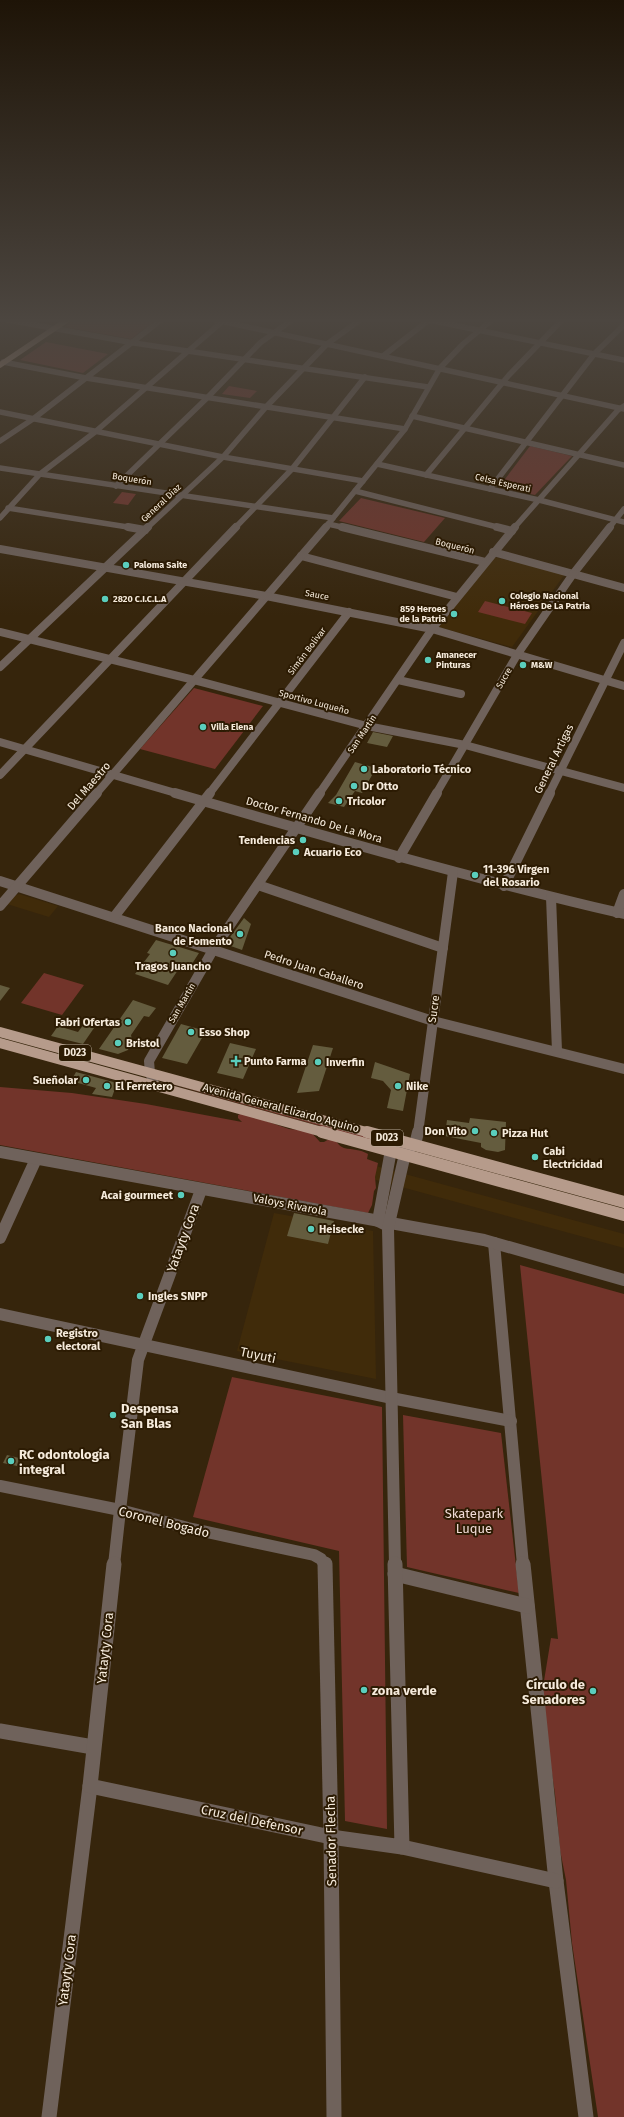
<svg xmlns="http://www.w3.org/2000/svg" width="624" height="2117" font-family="'Fira Sans',sans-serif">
<rect width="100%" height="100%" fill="#36250c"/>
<g fill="#402b0a">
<polygon points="494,557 565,574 512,647 438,627"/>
<polygon points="19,894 58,906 49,917 7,904 14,896"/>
<polygon points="0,1092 372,1165 624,1234 624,1248 216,1136"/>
<polygon points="274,1213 373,1231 376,1379 237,1351"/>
</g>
<g fill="#72342a">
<polygon points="74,320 156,320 131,339 64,327"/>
<polygon points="46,342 108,354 83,373 20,360"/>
<polygon points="229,386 257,391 250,398 222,394"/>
<polygon points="530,446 572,456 535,495 499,487"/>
<polygon points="122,492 136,494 128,505 113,503"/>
<polygon points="361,498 445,518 424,542 339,521"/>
<polygon points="485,601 532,613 525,624 478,612"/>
<polygon points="194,688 263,706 215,769 140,749"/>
<polygon points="44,973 84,985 62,1015 21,1003"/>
<polygon points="163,1082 378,1140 378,1142"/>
<path d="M0 1087 72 1093 146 1104 242 1122 238 1118V1115L242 1113 289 1129 310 1131 320 1142H324L331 1138C337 1140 338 1146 344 1148 353 1150 360 1149 368 1154L367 1159 378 1163 375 1177 376 1188 374 1191 372 1205 368 1213 0 1145Z"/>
<polygon points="520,1265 624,1294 624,2117 598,2117 572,1943 566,1880 560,1850 555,1794 543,1711 543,1687 551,1638 558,1639"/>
<polygon points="232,1377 382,1407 387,1829 345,1821 339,1551 193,1517"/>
<polygon points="403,1415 501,1433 519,1593 407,1567"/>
</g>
<g fill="#645c3e">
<polygon points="373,732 393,736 387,747 367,743"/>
<polygon points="355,762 376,768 362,793 355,791 344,807 328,803 336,795"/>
<polygon points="244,918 251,924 242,950 225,944"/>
<polygon points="156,940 199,953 190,967 182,964 168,985 135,974 150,954 147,953"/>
<polygon points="0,985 10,988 0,1001"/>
<polygon points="133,1000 156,1008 149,1017 144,1016 131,1035 132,1040 128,1050 118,1054 99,1049"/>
<polygon points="84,1024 94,1028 83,1044 51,1036 58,1026 78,1032"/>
<polygon points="181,1024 206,1031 187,1064 162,1058"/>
<polygon points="230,1043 256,1049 243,1079 217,1073"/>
<polygon points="313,1045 333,1048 319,1091 297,1093"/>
<polygon points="375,1062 410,1074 403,1111 387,1108 391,1090 383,1081 371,1078"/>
<polygon points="76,1072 117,1083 112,1097 92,1094 96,1088 71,1081"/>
<polygon points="470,1118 506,1122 505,1150 498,1152 486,1150 481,1147 481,1143 445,1136 447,1120 469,1123"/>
<polygon points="294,1213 334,1221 328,1244 287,1236"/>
<polygon points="7,1455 19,1458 17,1466 3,1463"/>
</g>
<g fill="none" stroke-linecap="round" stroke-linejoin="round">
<g stroke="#6f625b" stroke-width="5.5">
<polyline points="8,320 134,343 428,387"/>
<polyline points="429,320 624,360"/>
<polyline points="383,356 429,320"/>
<polyline points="3,362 86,378 405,429"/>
<polyline points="0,412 223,457 363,481"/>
<polyline points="412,416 624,465"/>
<polyline points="0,441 33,419 161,320"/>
<polyline points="377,464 539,500 624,522"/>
<polyline points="0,468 333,518"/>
<polyline points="426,475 509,375 562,320"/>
<polyline points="116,486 207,398 260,343 292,320"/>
<polyline points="490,489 595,353 624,325"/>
<polyline points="355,491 501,528"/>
<polyline points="8,508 134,528"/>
<polyline points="0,518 40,474 95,432 224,320"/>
<polyline points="328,524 346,528"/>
<polyline points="147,528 223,457 266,407 327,344 360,320"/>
<polyline points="235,528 292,469 365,377"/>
<polyline points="325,528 405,429 440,368 463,344 492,320"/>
<polyline points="514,528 618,410 624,406"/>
<polyline points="609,528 624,509"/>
</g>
<g stroke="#6f625b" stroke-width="8">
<polyline points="128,527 145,530"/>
<polyline points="342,527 485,562"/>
<polyline points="497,527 512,531"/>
<polyline points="515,527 432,629 624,686"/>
<polyline points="493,552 624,588"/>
<polyline points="301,556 457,597"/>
<polyline points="0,667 148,527"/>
<polyline points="398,680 461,694"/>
<polyline points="367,726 465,745 624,788"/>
<polyline points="0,742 179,794"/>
<polyline points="0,775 236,527"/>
<polyline points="96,794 326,527"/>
<polyline points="209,794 349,612"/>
<polyline points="436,794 517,655 573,574 610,527"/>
<polyline points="549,794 624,643"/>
</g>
<g stroke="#6f625b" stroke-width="10">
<path d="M175 793C324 836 473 879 624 914"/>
<polyline points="399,858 437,793"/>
<polyline points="0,881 433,1021 624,1069"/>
<polyline points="258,885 443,948"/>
<polyline points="504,886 550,793"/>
<polyline points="551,897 557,1051"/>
<polyline points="0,906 97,793"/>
<polyline points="617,913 624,894"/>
<polyline points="114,917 210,793"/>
<polyline points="418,1133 453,872"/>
</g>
<g stroke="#6f625b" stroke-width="12">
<polyline points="415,1145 418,1132"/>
<polyline points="201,1190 138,1360 120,1510 188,1528 314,1555 321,1559 325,1565"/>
<polyline points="0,1238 36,1159"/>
<polyline points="494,1243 523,1565"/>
<polyline points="0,1314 391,1398 511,1421"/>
</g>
<g stroke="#6f625b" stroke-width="15">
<polyline points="325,1564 331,1837"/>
<polyline points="523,1564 556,1881 586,2117"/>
<polyline points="395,1574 527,1606"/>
<polyline points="0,1731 93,1747"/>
<polyline points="402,1847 556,1881"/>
<polyline points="49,2117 90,1786"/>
</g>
<polyline stroke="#6f625b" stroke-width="5.5" points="216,320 624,409"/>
<g stroke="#6f625b" stroke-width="8">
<polyline points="0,549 266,596 432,629 319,794"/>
<polyline points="0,632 194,680 367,726"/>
</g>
<polyline stroke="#6f625b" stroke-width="10" points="155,1086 150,1073 149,1061 213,950 320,793"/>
<g stroke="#6f625b" stroke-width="12">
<polyline points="0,1152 484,1240 624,1280"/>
<polyline points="384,1224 378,1221 391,1150 397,1149"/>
<polyline points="0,1486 120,1510 114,1565"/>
<polyline points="395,1565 388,1228 405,1154 409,1150"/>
</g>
<g stroke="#6f625b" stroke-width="15">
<polyline points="114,1564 90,1786 331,1837 402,1847 395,1564"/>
<polyline points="331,1837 334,2117"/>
</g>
<polyline stroke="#b69b8b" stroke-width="5.5" points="0,365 67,320"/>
<g stroke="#b69b8b" stroke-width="10">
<polyline points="0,1032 370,1133"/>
<polyline points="0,1043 326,1133"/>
</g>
<g stroke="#b69b8b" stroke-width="12">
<polyline points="322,1132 624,1215"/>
<polyline points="367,1132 624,1202"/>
</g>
</g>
<linearGradient id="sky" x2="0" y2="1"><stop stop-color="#1e1407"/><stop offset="0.52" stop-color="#4c4640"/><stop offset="1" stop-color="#4c4640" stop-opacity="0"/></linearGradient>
<rect width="624" height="616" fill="url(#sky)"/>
<g fill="#5acebd" stroke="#2c1b03" stroke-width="1.5">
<circle cx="126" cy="565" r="4"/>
<circle cx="105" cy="599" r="4"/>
<circle cx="502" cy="601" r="4"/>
<circle cx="454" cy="614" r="4"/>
<circle cx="428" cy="660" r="4"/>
<circle cx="523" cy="665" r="4"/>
<circle cx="203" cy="727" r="4"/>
<circle cx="364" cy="769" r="4"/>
<circle cx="354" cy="786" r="4"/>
<circle cx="339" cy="801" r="4"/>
<circle cx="303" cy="840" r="4"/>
<circle cx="296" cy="852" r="4"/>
<circle cx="475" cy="875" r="4"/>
<circle cx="240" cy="934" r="4"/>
<circle cx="173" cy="953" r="4"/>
<circle cx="128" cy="1022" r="4"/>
<circle cx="191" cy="1032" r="4"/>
<circle cx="118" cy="1043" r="4"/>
<path d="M234 1055h4v4h4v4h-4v4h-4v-4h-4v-4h4z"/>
<circle cx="318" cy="1062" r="4"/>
<circle cx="86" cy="1080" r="4"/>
<circle cx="107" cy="1086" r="4"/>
<circle cx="398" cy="1086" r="4"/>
<circle cx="475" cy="1131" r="4"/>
<circle cx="494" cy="1133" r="4"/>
<circle cx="535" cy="1157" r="4"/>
<circle cx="181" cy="1195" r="4"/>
<circle cx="311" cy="1229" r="4"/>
<circle cx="140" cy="1296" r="4"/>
<circle cx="48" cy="1339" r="4"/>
<circle cx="113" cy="1415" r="4"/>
<circle cx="11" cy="1461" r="4"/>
<circle cx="364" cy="1690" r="4"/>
<circle cx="593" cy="1691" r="4"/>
</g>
<g text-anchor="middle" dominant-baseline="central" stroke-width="4" stroke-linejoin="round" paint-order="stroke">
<g font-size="9" fill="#f6ebdc" stroke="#2c1b03">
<text transform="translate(132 479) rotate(9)">Boquerón</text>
<text transform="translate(503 483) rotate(13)">Celsa Esperati</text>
<text transform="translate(161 503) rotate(-43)">General Díaz</text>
<text transform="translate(455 546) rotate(14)">Boquerón</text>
<text transform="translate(317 595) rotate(11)">Sauce</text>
<text transform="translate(307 651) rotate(-53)">Simón Bolivar</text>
<text transform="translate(504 678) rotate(-60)">Sucre</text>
<text transform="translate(314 702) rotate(15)">Sportivo Luqueño</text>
<text transform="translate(362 734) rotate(-56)">San Martín</text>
<text transform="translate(182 1003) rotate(-60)">San Martín</text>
</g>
<g font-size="9" font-weight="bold" fill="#f6ebdc" stroke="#2c1b03" text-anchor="start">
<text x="134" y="565">Paloma Saite</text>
<text x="510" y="596">Colegio Nacional<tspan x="510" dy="10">Héroes De La Patria</tspan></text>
<text x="113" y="599">2820 C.I.C.L.A</text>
<text x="446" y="609" text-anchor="end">859 Heroes<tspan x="446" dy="10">de la Patria</tspan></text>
<text x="436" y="655">Amanecer<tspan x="436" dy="10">Pinturas</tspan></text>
<text x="531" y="665">M&amp;W</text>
<text x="211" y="727">Villa Elena</text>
</g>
<g fill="#2c1b03" stroke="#b9ad9b" stroke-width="1">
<rect x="59" y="1045" width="32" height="16" rx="3"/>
<rect x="371" y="1130" width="32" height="16" rx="3"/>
</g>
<g font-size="10" font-weight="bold" fill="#f6ebdc">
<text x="75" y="1053">D023</text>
<text x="387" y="1138">D023</text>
</g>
<g font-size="11" fill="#f6ebdc" stroke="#2c1b03">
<text transform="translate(554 759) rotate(-64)">General Artigas</text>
<text transform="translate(89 786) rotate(-49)">Del Maestro</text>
<text transform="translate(314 820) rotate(16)">Doctor Fernando De La Mora</text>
<text transform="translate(314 970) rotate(18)">Pedro Juan Caballero</text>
<text transform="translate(434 1009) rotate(-82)">Sucre</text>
<text transform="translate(281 1108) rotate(15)">Avenida General Elizardo Aquino</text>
<text transform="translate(290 1205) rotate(11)">Valoys Rivarola</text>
</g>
<g font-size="11" font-weight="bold" fill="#f6ebdc" stroke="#2c1b03" text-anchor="start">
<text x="372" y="769">Laboratorio Técnico</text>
<text x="362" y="786">Dr Otto</text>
<text x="347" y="801">Tricolor</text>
<text x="295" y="840" text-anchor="end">Tendencias</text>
<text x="304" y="852">Acuario Eco</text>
<text x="483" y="869">11-396 Virgen<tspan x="483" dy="13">del Rosario</tspan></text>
<text x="232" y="928" text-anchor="end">Banco Nacional<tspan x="232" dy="13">de Fomento</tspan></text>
<text x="173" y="966" text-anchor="middle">Tragos Juancho</text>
<text x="120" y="1022" text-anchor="end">Fabri Ofertas</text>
<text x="199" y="1032">Esso Shop</text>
<text x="126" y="1043">Bristol</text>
<text x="244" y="1061">Punto Farma</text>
<text x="326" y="1062">Inverfin</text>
<text x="78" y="1080" text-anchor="end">Sueñolar</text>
<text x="115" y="1086">El Ferretero</text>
<text x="406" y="1086">Nike</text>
<text x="467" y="1131" text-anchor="end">Don Vito</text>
<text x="502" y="1133">Pizza Hut</text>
<text x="543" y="1151">Cabi<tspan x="543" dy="13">Electricidad</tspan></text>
<text x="173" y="1195" text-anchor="end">Acai gourmeet</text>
<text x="319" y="1229">Heisecke</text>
<text x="148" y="1296">Ingles SNPP</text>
<text x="56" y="1333">Registro<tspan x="56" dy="13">electoral</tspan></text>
</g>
<g font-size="13" fill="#f6ebdc" stroke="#2c1b03">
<text transform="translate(183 1238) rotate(-70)">Yatayty Cora</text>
<text transform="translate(258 1355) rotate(12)">Tuyuti</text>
<text transform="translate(164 1522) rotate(14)">Coronel Bogado</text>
<text transform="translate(105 1648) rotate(-84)">Yatayty Cora</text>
<text transform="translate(252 1820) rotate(12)">Cruz del Defensor</text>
<text transform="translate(331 1841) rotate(-91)">Senador Flecha</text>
<text transform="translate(67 1970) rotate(-83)">Yatayty Cora</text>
</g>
<g font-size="13" font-weight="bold" fill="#f6ebdc" stroke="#2c1b03" text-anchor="start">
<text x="121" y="1408">Despensa<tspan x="121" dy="15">San Blas</tspan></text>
<text x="19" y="1454">RC odontologia<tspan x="19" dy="15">integral</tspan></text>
<text x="585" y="1684" text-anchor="end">Círculo de<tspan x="585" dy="15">Senadores</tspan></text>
<text x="372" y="1690">zona verde</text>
</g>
<g font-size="13" fill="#f0dbd6" stroke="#2c1b03">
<text x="474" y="1513">Skatepark<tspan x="474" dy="15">Luque</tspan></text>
</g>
</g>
</svg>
